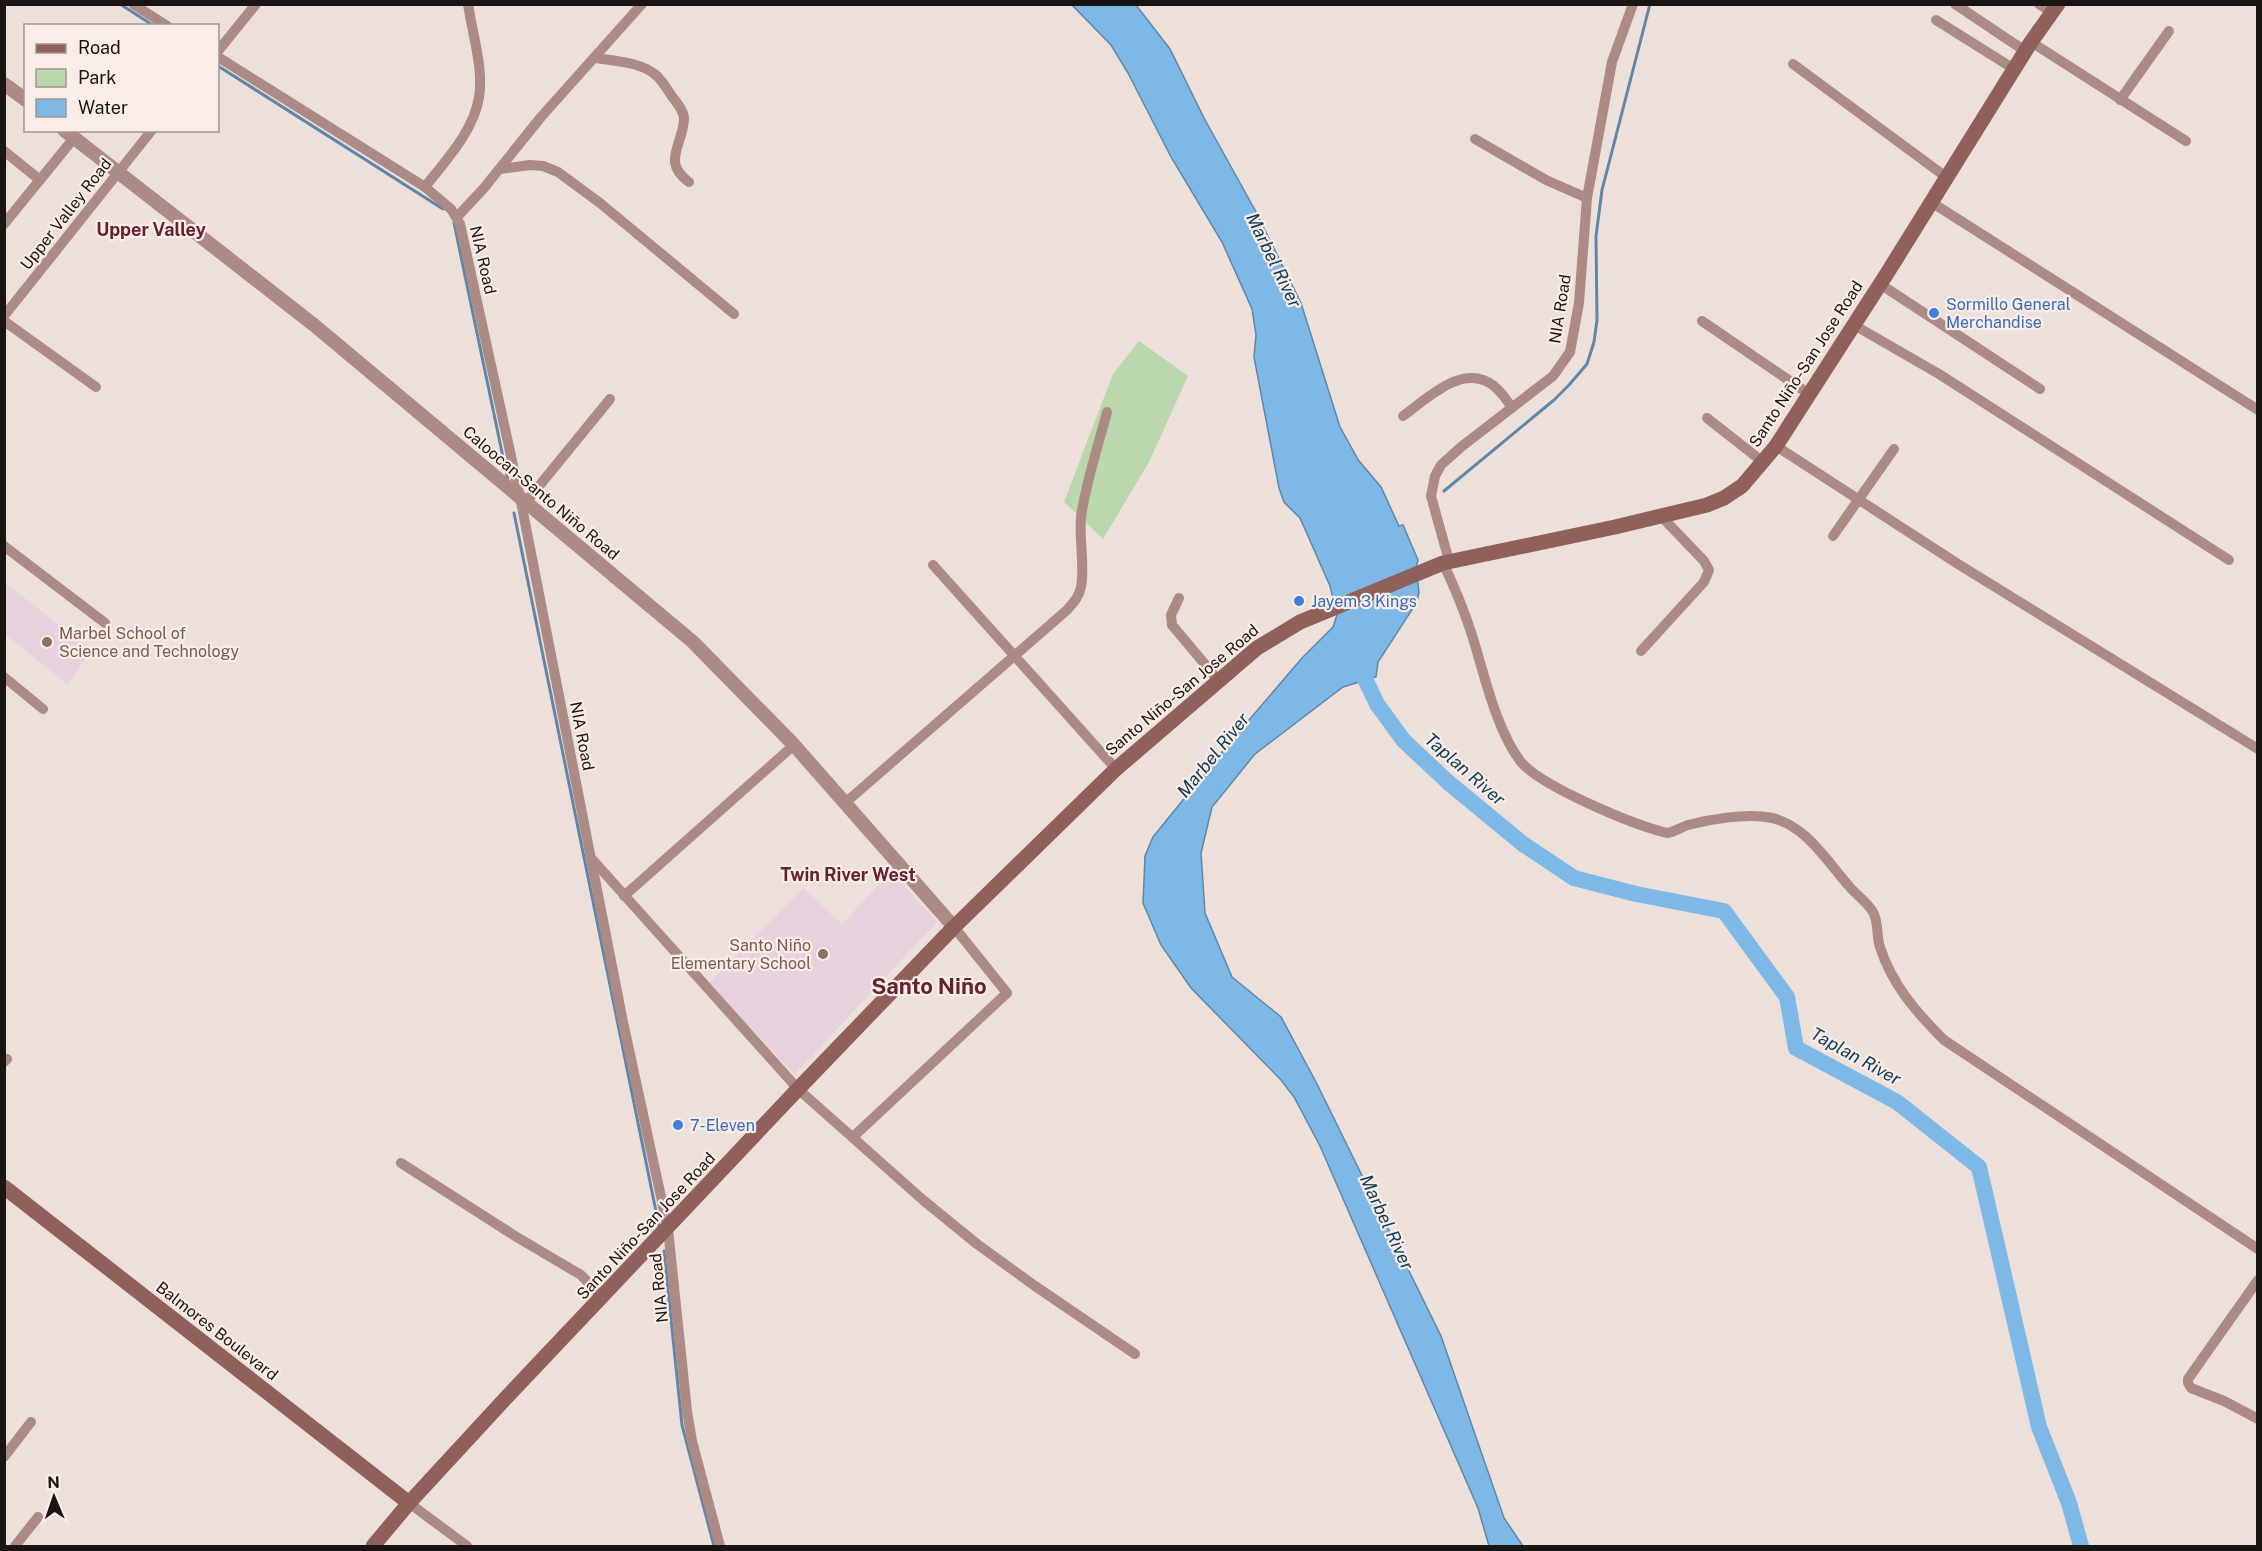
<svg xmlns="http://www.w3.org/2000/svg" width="2262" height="1551" font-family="'Public Sans',sans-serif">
<rect width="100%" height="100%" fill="#eddfd9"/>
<g fill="#e8d1de">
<polygon points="5,583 91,650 68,685 5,634"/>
<polygon points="891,872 937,922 795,1074 708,984 803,888 842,924"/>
</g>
<polygon fill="#bbd7ae" points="1139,341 1188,376 1149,462 1103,539 1064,502 1113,374"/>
<polygon fill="#7eb8e7" stroke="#6087a7" stroke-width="1.5" points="1072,5 1136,5 1170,49 1204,118 1255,210 1301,303 1340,427 1359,461 1381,487 1399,526 1403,525 1418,560 1416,568 1419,592 1417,602 1378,662 1376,677 1343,687 1255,754 1212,807 1201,853 1205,913 1232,977 1281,1017 1316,1082 1441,1336 1504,1518 1523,1546 1489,1546 1478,1508 1320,1146 1294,1097 1281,1080 1191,988 1161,945 1143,903 1145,856 1153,837 1226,747 1302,658 1333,627 1337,615 1330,586 1300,518 1284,502 1279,488 1254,357 1256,335 1252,309 1222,242 1171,157 1128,73 1111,45"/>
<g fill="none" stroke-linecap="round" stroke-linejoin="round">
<g stroke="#6087a7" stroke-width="3">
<polyline points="120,4 154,26"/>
<polyline points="218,66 443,209"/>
<polyline points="454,223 508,481"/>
<polyline points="1444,491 1554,400 1569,385 1587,364 1594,342 1597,320 1596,236 1602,190 1650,4"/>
<polyline points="514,513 659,1226"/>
<polyline points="664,1251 682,1425 714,1546"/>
</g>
<polyline stroke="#7eb8e7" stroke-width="16" points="1356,660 1377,704 1404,741 1449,783 1523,844 1574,878 1636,894 1724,911 1787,997 1796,1048 1897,1102 1979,1167 2039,1427 2069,1503 2081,1546"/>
<g stroke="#ac8b86" stroke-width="10">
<polyline points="133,4 167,26"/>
<polyline points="1955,4 2025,51"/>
<polyline points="2039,4 2052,13"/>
<polyline points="1936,20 2014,69"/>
<polyline points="2031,42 2186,141"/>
<polyline points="218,51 256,4"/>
<polyline points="218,57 425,187 451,209 460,224 520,497 623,1022 668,1229 687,1411 692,1441 720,1546"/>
<path d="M596 58C615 61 642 62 657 76 663 82 667 89 671 95 676 102 684 110 684 119 683 145 661 162 689 182"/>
<polyline points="1793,64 1946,177"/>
<polyline points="2120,100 2169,31"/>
<polyline points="1475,139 1546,180 1587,198"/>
<polyline points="4,151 40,180"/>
<polyline points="500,169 530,165 543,166 558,172 600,203 734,314"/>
<path d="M425 187C445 161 474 131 479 97 484 70 472 32 468 4"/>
<polyline points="1931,202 2258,410"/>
<polyline points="457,217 484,188 541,117 642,4"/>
<polyline points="4,224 74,138"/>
<polyline points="1880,284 2040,389"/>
<polyline points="4,316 152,130"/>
<polyline points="4,321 96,387"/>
<polyline points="1702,321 1809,394"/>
<polyline points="1854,325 1939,374 2229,560"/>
<path d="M1403 416C1428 398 1463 362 1494 386 1501 392 1507 400 1512 408"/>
<polyline points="1707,418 1763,462"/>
<polyline points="1776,446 1958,564 2258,749"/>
<polyline points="526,502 610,399"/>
<polyline points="1833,536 1894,449"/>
<polyline points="4,546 105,623"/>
<polyline points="1449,561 1431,496 1435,476 1441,465 1461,447 1553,376 1570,352 1579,303 1587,198 1612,62 1633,4"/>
<path d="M1443 563C1454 586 1464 610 1472 635 1484 673 1496 730 1521 762 1542 787 1634 825 1667 833 1675 832 1681 827 1688 825 1710 819 1743 814 1766 817 1803 821 1826 860 1848 885 1855 894 1867 902 1873 912 1879 922 1876 936 1880 947 1892 985 1917 1013 1944 1040L2258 1249"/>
<polyline points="933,565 1116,769"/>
<polyline points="1179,598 1171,615 1172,625 1219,681"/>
<polyline points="1641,651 1704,582 1709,570 1704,561 1661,516"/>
<polyline points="4,677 43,709"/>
<path d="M845 803 1067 610C1073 603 1079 597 1081 587 1085 568 1079 539 1081 517 1086 481 1098 447 1107 412"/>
<polyline points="591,858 798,1089 923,1200 977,1244 1035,1286 1135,1354"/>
<polyline points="624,896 794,745"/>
<polyline points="4,1062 7,1059"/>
<polyline points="853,1137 1007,993 954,927"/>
<polyline points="401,1163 515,1236 581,1275 603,1298"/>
<polyline points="2258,1280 2188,1379 2188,1383 2191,1388 2224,1401 2258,1419"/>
<polyline points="4,1457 31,1422"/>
<polyline points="409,1503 467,1546"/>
<polyline points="15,1546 38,1517"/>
</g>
<g stroke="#ac8b86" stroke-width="14">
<polyline points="4,84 26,100"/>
<polyline points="64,130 314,325 693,642 794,745 954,927"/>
</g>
<g stroke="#8f615a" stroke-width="15">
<polyline points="4,1187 409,1503"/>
<polyline points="373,1546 409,1503 504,1400 798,1089 954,927 1116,769 1257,648 1300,622 1443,563 1615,527 1707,505 1724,498 1742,486 1776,446 1886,275 2031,42 2058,4"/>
</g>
</g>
<g fill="#3f7fe0" stroke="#faece6" stroke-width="2">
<circle cx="1934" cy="313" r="6"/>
<circle cx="1299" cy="601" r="6"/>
<circle cx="678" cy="1125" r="6"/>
</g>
<g fill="#8d6e63" stroke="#faece6" stroke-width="2">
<circle cx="47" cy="642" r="6"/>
<circle cx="823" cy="954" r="6"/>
</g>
<g text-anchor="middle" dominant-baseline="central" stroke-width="4.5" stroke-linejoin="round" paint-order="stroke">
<g font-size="16" fill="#1a1513" stroke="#faece6">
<text transform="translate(66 214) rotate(-52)">Upper Valley Road</text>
<text transform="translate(483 260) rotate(77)">NIA Road</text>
<text transform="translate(1560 309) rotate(-81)">NIA Road</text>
<text transform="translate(1806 364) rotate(-57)">Santo Niño-San Jose Road</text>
<text transform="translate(541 493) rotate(40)">Caloocan-Santo Niño Road</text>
<text transform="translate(1182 690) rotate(-40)">Santo Niño-San Jose Road</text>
<text transform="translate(582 736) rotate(79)">NIA Road</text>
<text transform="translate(646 1226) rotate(-47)">Santo Niño-San Jose Road</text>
<text transform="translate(659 1288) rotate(-96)">NIA Road</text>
<text transform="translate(217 1331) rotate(38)">Balmores Boulevard</text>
</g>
<g font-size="16" fill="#366cbe" stroke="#faece6" text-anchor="start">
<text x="1946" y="304">Sormillo General<tspan x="1946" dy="18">Merchandise</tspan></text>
<text x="1311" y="601">Jayem 3 Kings</text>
<text x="690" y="1125">7-Eleven</text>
</g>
<g font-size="16" fill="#785e54" stroke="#faece6" text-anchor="start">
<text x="59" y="633">Marbel School of<tspan x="59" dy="18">Science and Technology</tspan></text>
<text x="811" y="945" text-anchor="end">Santo Niño<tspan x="811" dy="18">Elementary School</tspan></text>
</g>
<g font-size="18" font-weight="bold" fill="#662131" stroke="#faece6">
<text x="151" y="229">Upper Valley</text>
<text x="848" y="874">Twin River West</text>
</g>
<g font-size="18" font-style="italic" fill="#0c3a59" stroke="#faece6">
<text transform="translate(1274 260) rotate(64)">Marbel River</text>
<text transform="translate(1213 755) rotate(-51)">Marbel River</text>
<text transform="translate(1465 769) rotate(41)">Taplan River</text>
<text transform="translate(1856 1056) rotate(29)">Taplan River</text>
<text transform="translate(1387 1222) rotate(65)">Marbel River</text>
</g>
<g font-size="22" font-weight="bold" fill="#662131" stroke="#faece6">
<text x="929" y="986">Santo Niño</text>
</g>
</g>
<rect width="2262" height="1551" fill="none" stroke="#1a1513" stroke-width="12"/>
<rect x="24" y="24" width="195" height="108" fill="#faece6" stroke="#a09692" stroke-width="1.5"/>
<rect x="36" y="44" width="30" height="9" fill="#8f615a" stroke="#a09692" stroke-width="1.5"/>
<text x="78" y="54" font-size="18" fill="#1a1513">Road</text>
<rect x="36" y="69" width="30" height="18" fill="#bbd7ae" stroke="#a09692" stroke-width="1.5"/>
<text x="78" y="84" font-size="18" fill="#1a1513">Park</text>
<rect x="36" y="99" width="30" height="18" fill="#7eb8e7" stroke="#a09692" stroke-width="1.5"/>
<text x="78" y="114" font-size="18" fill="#1a1513">Water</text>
<g transform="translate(54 1497) rotate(358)" stroke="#faece6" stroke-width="4.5" paint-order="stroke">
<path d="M0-4.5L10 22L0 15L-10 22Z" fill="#1a1513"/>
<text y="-9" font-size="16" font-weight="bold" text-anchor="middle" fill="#1a1513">N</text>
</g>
</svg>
